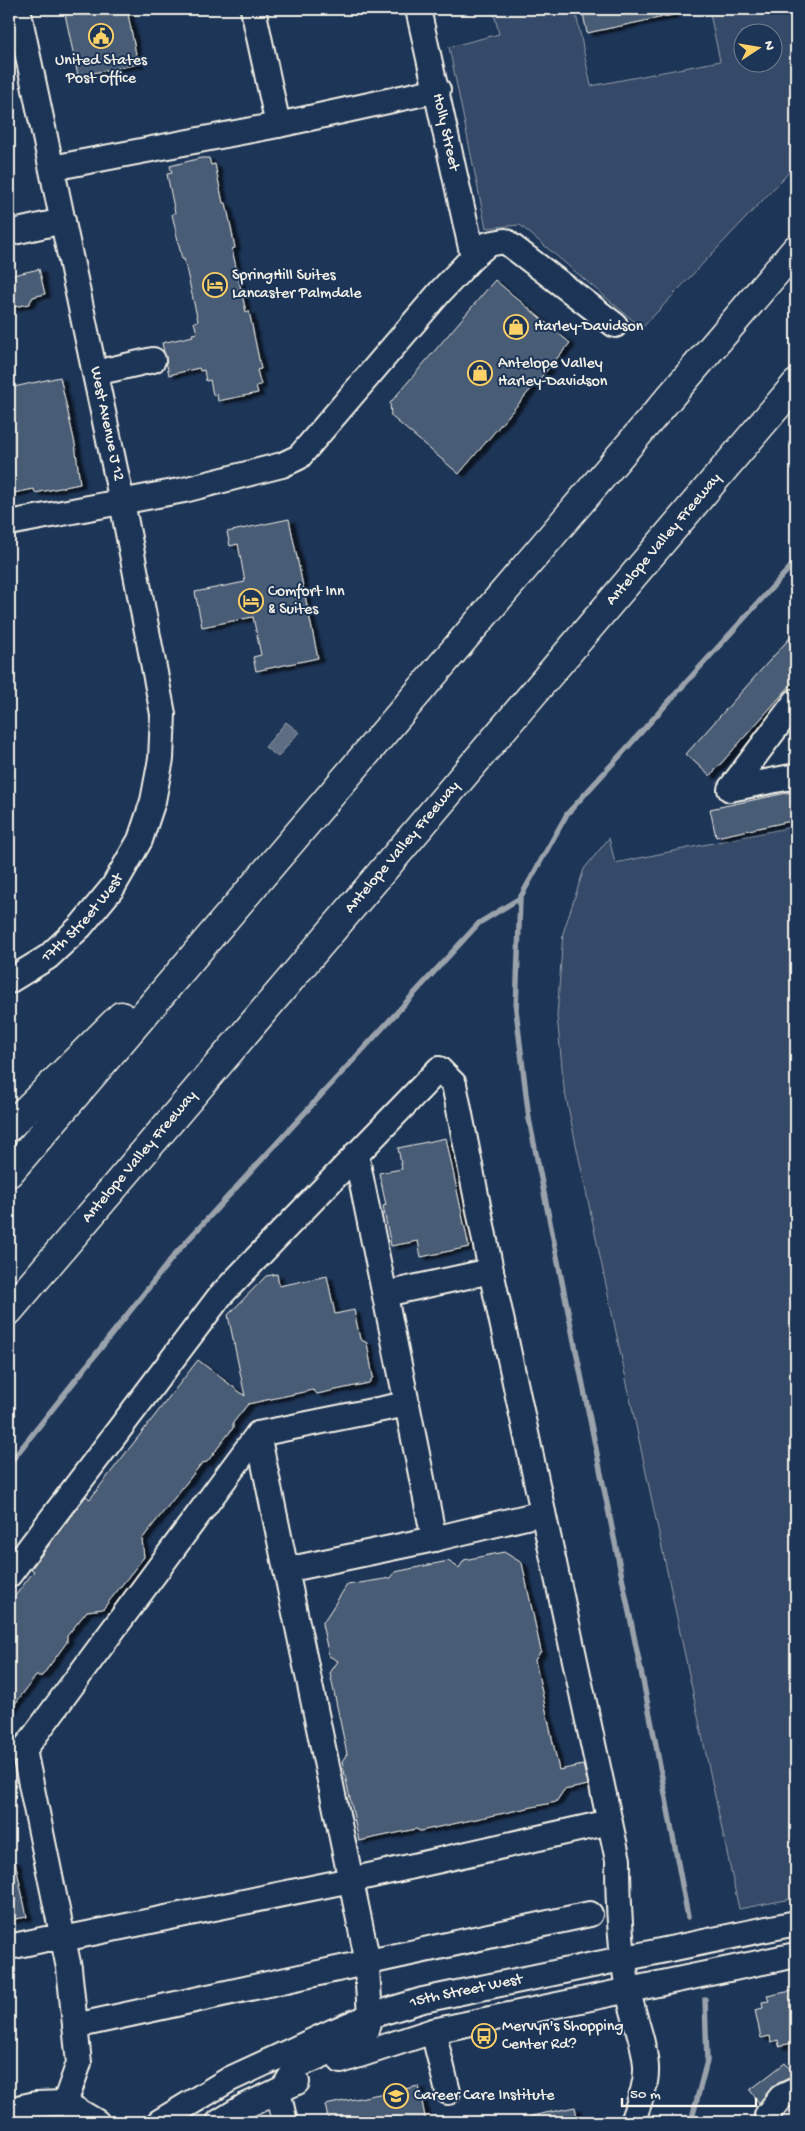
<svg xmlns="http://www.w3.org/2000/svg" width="805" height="2131" font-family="'Gochi Hand',sans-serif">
<defs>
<filter id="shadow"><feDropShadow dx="5.5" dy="3" stdDeviation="1" flood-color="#0009"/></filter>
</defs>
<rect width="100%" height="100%" fill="#1d3557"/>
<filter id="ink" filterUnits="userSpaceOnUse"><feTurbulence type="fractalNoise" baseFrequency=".02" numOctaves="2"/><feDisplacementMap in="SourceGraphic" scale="10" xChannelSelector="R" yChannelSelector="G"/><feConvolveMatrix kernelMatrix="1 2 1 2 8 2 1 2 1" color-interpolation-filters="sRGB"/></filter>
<g filter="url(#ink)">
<g fill="#354a67" stroke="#949ea8" fill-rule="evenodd">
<path d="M493 9H575L591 86 720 61 709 9H796V165L642 328 520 225 486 228 449 47 499 34ZM742 32H772V62H742Z"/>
<polygon points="796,826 796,1898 739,1909 564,1088 557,1016 563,933 584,869 609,838 615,863"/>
</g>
<polygon fill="#5e6d82" stroke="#9aa2ab" points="286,722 299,732 278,757 265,747"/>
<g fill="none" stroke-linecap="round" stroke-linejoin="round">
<g stroke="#9aa2ab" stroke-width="5.5">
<polyline points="9,1464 176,1253 479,923 520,898"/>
<polyline points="688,1917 655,1740 529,1119 516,1010 520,898 567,814 796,561"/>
<polyline points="691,2122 707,2061 705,1999"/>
</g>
</g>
<g fill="#485b74" stroke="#f4f1e8" filter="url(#shadow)">
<polygon points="64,9 127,9 138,64 78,76"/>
<polygon points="582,9 672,9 673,15 587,33"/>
<polygon points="201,158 209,158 211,165 215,164 223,203 226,203 231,227 235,248 232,249 246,312 249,311 261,369 257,370 261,385 256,386 258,393 218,401 217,394 213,395 210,380 206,381 204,370 200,371 199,368 169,375 162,343 193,336 192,334 197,333 194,322 198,321 184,259 182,259 172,214 175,213 167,174 172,173 170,166"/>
<polygon points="39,269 45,294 33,297 29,304 9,308 9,276"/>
<polygon points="495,280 570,343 459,474 391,416 390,403"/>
<polygon points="60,377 75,444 80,484 35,493 34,489 9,494 9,388"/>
<polygon points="289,519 318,658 256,671 253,657 261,655 253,617 202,627 195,592 245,582 238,544 230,546 227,532"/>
<polygon points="796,631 796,679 710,776 686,754"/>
<polygon points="796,791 796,820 716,837 710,809"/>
<polygon points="446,1138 469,1247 421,1257 418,1241 391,1246 383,1206 386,1205 379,1173 402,1169 398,1148"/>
<polygon points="277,1274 279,1286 327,1276 335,1314 354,1310 360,1339 367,1343 373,1377 369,1383 317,1394 313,1390 248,1404 233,1423 233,1428 207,1462 202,1463 142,1539 144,1557 103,1609 87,1611 67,1636 67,1642 42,1676 36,1676 9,1712 9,1604 34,1571 31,1569 86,1496 90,1499 198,1360 245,1396 228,1315 266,1276"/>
<polygon points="504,1552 522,1563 541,1651 535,1660 559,1770 583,1765 588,1785 564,1790 556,1802 420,1831 416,1829 359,1841 342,1761 347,1754 330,1673 338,1661 329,1656 322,1624 347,1585 391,1578 395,1572 448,1561 459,1568 464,1560"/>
<polygon points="9,1861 15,1861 27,1917 9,1920"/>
<polygon points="796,1990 796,2037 791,2038 792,2043 779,2046 778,2040 771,2042 770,2036 761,2038 755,2010 763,2008 762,2002 769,2001 767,1996"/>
<polygon points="785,2063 795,2075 775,2085 759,2103 750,2090"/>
<polygon points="419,2086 426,2122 329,2122 325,2105"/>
<polygon points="575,2107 578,2122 532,2122 531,2116"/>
</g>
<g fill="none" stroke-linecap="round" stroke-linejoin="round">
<defs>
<g id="minor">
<polyline points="253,9 278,125"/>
<path id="s1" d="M418 9 473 257"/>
<polyline points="52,168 278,125 438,90"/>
<polyline points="9,233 63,221"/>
<polyline points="95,373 153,360"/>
<polyline points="9,523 184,490 282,465 299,457 440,292 473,257 488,244 505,241 615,325"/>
<polyline points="796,701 730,789 796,776"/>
<path id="s2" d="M9 981 48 957 80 927 113 887 140 840 153 801 161 759 163 714 122 502 18 9"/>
<polyline points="356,1154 407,1404"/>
<polyline points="385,1294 491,1271"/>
<polyline points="258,1434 286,1570"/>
<path d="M9 1575 220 1296 439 1069 454 1084 491 1271 618 1860C618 1903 620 1946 628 1989 632 2015 645 2041 646 2067 647 2086 638 2105 632 2122"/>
<polyline points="9,1947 46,1939 63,1939 351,1880 610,1822"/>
<polyline points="75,2026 590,1914"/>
<polyline points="433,2031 448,2092"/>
<polyline points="341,2061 433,2031 796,1955"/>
<polyline points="283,2089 297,2066 364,2037 370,2016 366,1953 286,1570 434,1539"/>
<polyline points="278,2091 284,2118"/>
<polyline points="65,2103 79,2063 69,1968 24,1750 258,1434 407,1404 434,1539 543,1513"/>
<polyline points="9,2110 36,2104 65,2103 97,2122"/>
<path id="s3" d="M159 2122 230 2079 334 2031 370 2016 423 2000 796 1923"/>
<polyline points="219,2122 245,2106 297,2082"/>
<polyline points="769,2122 767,2115 781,2097 796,2090"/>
</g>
<g id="highway">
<polyline points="9,1127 121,1016"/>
<polyline points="9,1173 796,249"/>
<path id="s4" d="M9 1311 796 384"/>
</g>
</defs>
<use href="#minor" stroke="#f4f1e8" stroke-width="28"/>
<use href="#highway" stroke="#f4f1e8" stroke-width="31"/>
<use href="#minor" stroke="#1d3557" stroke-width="24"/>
<use href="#highway" stroke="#1d3557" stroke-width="28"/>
</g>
</g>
<defs>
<symbol id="civic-ring" viewBox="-11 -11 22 22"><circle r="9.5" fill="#1d3557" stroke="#ffd166" stroke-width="1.5"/><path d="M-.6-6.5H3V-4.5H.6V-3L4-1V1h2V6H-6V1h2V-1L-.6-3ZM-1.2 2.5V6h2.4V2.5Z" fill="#ffd166"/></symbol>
<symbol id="hotel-ring" viewBox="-11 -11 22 22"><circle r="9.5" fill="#1d3557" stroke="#ffd166" stroke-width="1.5"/><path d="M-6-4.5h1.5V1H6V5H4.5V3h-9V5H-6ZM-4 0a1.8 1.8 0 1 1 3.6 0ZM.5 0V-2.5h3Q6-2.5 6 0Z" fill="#ffd166"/></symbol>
<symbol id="shop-ring" viewBox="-11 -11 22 22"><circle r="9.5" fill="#1d3557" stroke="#ffd166" stroke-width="1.5"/><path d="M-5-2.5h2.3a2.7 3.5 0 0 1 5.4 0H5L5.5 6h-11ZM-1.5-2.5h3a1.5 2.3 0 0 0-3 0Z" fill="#ffd166"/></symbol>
<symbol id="bus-ring" viewBox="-11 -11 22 22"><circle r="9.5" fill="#1d3557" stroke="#ffd166" stroke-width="1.5"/><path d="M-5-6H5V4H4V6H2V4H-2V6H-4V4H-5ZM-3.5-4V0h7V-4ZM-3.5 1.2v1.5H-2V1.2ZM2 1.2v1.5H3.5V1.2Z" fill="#ffd166"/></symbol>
<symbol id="university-ring" viewBox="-11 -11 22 22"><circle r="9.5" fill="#1d3557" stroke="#ffd166" stroke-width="1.5"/><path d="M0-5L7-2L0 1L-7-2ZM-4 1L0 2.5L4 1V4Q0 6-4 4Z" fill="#ffd166"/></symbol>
</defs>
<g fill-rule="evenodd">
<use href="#civic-ring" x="87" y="22" width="28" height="28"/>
<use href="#hotel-ring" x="201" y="271" width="28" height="28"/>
<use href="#shop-ring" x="502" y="313" width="28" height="28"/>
<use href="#shop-ring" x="466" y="359" width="28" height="28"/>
<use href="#hotel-ring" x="237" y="587" width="28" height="28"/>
<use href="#bus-ring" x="470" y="2022" width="28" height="28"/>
<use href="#university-ring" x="382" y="2082" width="28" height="28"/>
</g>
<g text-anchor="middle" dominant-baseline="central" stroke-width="4" stroke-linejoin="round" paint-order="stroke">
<g font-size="16" fill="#f4f1e8" stroke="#1d3557" text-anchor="start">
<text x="101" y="61" text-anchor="middle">United States<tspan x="101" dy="18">Post Office</tspan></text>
<text x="232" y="276">SpringHill Suites<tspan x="232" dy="18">Lancaster Palmdale</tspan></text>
<text x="534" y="327">Harley-Davidson</text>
<text x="498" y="364">Antelope Valley<tspan x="498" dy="18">Harley-Davidson</tspan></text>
<text x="268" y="592">Comfort Inn<tspan x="268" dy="18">&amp; Suites</tspan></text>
<text x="502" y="2027">Mervyn's Shopping<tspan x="502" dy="18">Center Rd?</tspan></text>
<text x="414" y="2096">Career Care Institute</text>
</g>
<g font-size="16" fill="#f4f1e8" stroke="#1d3557">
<text stroke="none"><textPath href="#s1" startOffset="126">Holly Street</textPath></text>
<text transform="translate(106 424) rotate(78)">West Avenue J 12</text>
<text stroke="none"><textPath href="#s4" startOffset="1012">Antelope Valley Freeway</textPath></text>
<text stroke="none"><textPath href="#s4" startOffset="608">Antelope Valley Freeway</textPath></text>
<text stroke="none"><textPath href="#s2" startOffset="98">17th Street West</textPath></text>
<text stroke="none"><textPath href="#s4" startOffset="202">Antelope Valley Freeway</textPath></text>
<text stroke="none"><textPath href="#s3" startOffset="336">15th Street West</textPath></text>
</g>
</g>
<rect width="805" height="2131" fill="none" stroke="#1d3557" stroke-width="30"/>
<rect x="15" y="15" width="775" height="2101" fill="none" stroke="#f4f1e8" stroke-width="2" filter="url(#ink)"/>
<g transform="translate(758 48) rotate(78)"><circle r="24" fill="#1d3557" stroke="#738091"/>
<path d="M0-4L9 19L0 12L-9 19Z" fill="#ffd166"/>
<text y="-8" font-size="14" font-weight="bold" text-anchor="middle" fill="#f4f1e8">N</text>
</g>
<path d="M622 2098v8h134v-8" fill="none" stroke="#f4f1e8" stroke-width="2.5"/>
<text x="630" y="2098" font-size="15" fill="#f4f1e8" stroke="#1d3557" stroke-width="4" paint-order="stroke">50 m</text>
</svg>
